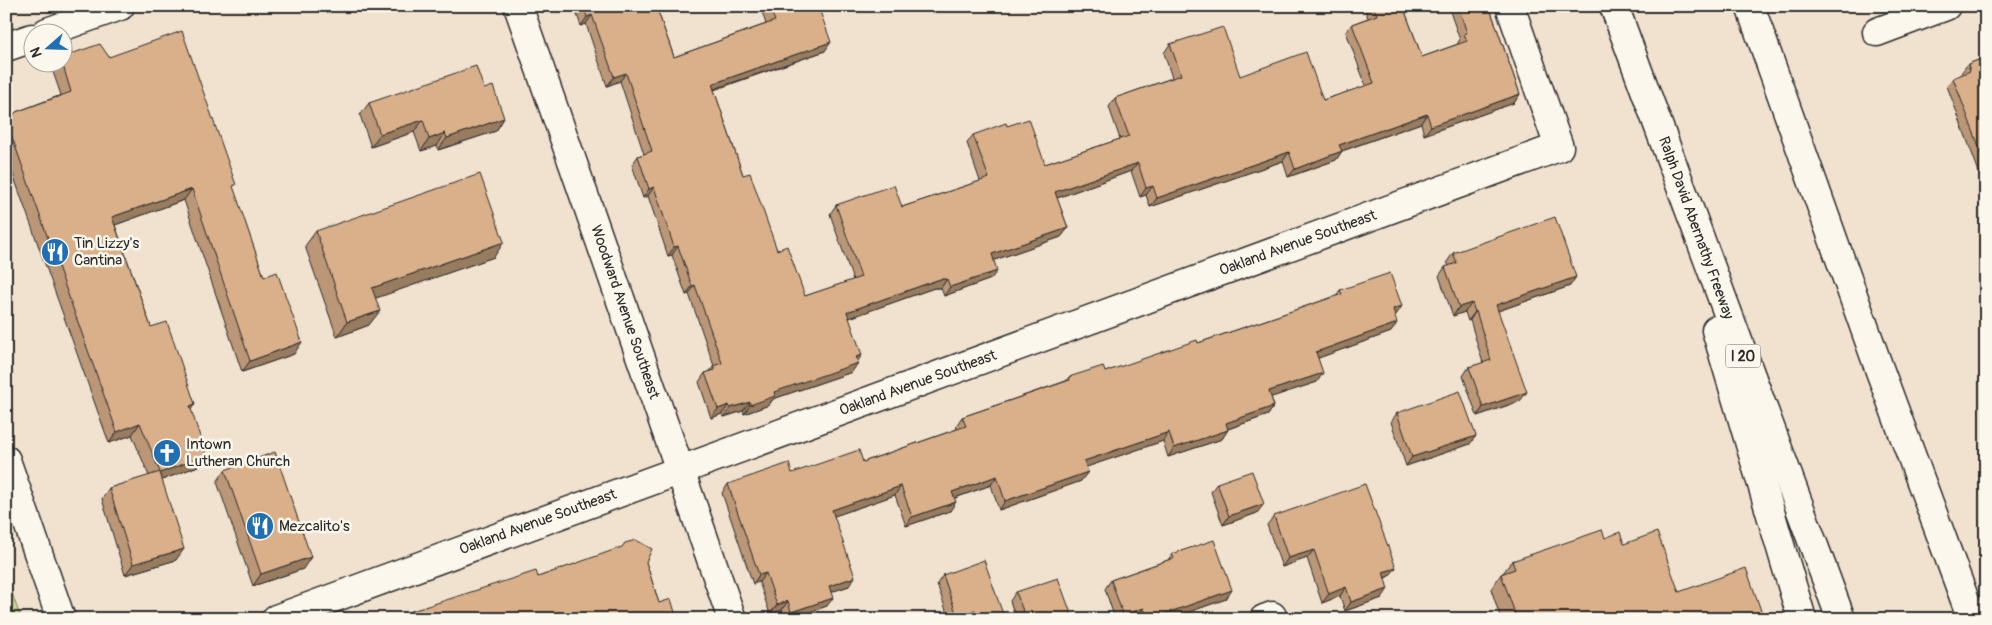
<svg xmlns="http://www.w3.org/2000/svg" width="1992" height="625" font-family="Pangolin,sans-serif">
<rect width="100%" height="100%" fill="#f1e2cf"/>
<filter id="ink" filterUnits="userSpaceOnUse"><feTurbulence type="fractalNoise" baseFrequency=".02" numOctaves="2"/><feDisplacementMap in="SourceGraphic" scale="10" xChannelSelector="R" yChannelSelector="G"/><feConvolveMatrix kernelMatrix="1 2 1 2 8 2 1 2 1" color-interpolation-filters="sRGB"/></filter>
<g filter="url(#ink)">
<polygon fill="#c9d98d" stroke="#7a825c" points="6,576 21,619 6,619"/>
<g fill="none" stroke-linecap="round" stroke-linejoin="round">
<defs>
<g id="minor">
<polyline points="518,6 732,619"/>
<polyline points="1877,32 1946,6"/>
<polyline points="276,619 1559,147 1510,6"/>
<polyline points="1264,619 1272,616"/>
</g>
<g id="tertiary">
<polyline points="47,32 120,6"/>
<polyline points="6,47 32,38"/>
</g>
<polyline id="primary" points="6,460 61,619"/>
<g id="motorway">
<polyline points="1614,6 1841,619"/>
<polyline points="1750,6 1880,371 1972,619"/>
<polyline points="1716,330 1802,619"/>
</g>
</defs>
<use href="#minor" stroke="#2b2b2b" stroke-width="31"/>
<use href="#tertiary" stroke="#2b2b2b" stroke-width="31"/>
<use href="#primary" stroke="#2b2b2b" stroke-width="31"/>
<use href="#motorway" stroke="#2b2b2b" stroke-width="31"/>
<use href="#minor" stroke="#fbf7ec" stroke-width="28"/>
<use href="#tertiary" stroke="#fbf7ec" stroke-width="28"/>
<use href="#primary" stroke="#fbf7ec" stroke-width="28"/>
<use href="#motorway" stroke="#fbf7ec" stroke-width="28"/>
</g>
<g fill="#bb9777" stroke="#2b2b2b">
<polygon points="359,6 377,6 361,12"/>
<polygon points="385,6 408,6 387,13"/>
<polygon points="574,6 656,6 674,57 766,24 760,6 818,6 825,51 714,90 743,175 777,250 805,296 853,280 830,214 836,205 902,207 980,181 967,143 973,135 1007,126 1045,164 1120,139 1109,107 1115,98 1172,78 1164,53 1170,44 1240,76 1323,100 1366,86 1346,32 1352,24 1368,18 1364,6 1403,6 1422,57 1458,44 1458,42 1460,40 1448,6 1489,6 1520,94 1514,103 1424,135 1421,123 1342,151 1336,160 1288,177 1283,161 1150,207 1146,195 1140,197 1131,171 1057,198 1068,228 1061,237 994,260 991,279 944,296 941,288 934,288 849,318 857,361 852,372 773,399 769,405 744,414 743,411 724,417 722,414 711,418 699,382 705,373 709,372 714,366 689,294 686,295 672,255 668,256 648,196 643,198 632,165 638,156 644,154 620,81 607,86 586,24 581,26"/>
<polygon points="109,57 233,188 264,277 294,354 242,372 184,200 115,225 151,327 191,410 198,466 162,480 176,560 125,575 102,499 109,488 149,476 132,435 109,443 6,155 6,124 16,112 61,95 52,69 57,62"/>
<polygon points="1986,57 1986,187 1985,188 1947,86 1953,78 1962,74 1961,73 1968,64"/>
<polygon points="369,103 504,118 496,131 438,150 437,146 421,151 414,132 371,147 360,115"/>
<polygon points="316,231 494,257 375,298 369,325 337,337 305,246"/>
<polygon points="1453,253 1570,286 1498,311 1520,401 1477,416 1463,376 1469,367 1483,363 1470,320 1468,321 1465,312 1453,316 1439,276 1445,267 1449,266 1447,262"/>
<polygon points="1340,290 1396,315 1395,315 1391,332 1318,358 1317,382 1271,397 1274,406 1268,415 1228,429 1222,439 1168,457 1163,441 1086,467 1081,481 999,510 991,485 955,498 950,511 906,526 895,495 834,516 849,586 831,592 827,606 790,619 785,619 782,610 770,614 759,582 753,584 722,493 728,484 792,473 863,462 957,429 956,426 962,417 1066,381 1069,377 1105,372 1198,343 1336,296"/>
<polygon points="1397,413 1470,444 1406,466 1391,422"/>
<polygon points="225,470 303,569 253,586 217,482"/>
<polygon points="1217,483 1257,513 1223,525 1211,492"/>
<polygon points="1274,516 1389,576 1385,578 1382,598 1345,611 1340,596 1322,603 1307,558 1282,567 1267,525"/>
<polygon points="1605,538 1624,544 1679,592 1764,619 1501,619 1491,589 1501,574 1503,573 1512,561"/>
<polygon points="625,543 646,562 659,603 677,619 404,619 409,612 538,577 622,548"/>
<polygon points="1172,554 1226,599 1169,619 1139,619 1138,616 1131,619 1115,619 1105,589 1111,580 1168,560"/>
<polygon points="943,575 1004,617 1003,619 949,619 937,584"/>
<polygon points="1016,592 1073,619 1016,619 1010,601"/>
</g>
<g fill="#987b61" stroke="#2b2b2b">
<polygon points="365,6 377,6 361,12"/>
<polygon points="392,6 408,6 387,13"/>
<polygon points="592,15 586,24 581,26 587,17"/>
<polygon points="831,42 825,51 705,92 712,84"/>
<polygon points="626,73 620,81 607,86 614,77"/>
<polygon points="1520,94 1514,103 1424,135 1431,126"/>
<polygon points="1427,114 1421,123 1333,154 1339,145"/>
<polygon points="504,118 496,131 438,150 447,138"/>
<polygon points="423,120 414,132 371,147 380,134"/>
<polygon points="445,133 437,146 421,151 429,139"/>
<polygon points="1342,151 1336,160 1288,177 1295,169"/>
<polygon points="1289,152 1283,161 1150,207 1157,198"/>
<polygon points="1138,163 1131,171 1049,201 1055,192"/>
<polygon points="1153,186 1146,195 1140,197 1146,188"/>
<polygon points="654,187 648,196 643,198 649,189"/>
<polygon points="192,189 184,200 104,229 112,217"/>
<polygon points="1068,228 1061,237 986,263 992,254"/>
<polygon points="504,242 494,257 362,303 372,288"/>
<polygon points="678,246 672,255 668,256 674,247"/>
<polygon points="997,271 991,279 944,296 950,287"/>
<polygon points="1576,277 1570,286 1489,314 1496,305"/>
<polygon points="940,279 947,279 941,288 934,288 841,321 847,312"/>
<polygon points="695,285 689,294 686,295 692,286"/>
<polygon points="1472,303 1465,312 1453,316 1459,307"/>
<polygon points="1402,306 1396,315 1387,318 1393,309"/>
<polygon points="380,311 369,325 337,337 347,322"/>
<polygon points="1476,311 1470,320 1468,321 1475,312"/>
<polygon points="1397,323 1391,332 1310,361 1316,352"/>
<polygon points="302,342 294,354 242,372 250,361"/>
<polygon points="862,355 856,364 858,363 852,372 773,399 769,405 744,414 750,405 774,392"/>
<polygon points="1323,373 1317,382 1263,400 1269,391"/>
<polygon points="1527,392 1520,401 1477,416 1483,407"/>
<polygon points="750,402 743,411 724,417 730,408"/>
<polygon points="195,404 187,415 190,406"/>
<polygon points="729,405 722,414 711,418 718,409"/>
<polygon points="1274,406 1268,415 1219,432 1226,423"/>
<polygon points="140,423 132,435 109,443 117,432"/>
<polygon points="1228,430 1222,439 1168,457 1174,448"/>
<polygon points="1169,432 1163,441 1078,470 1084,461"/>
<polygon points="1476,436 1470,444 1406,466 1412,457"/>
<polygon points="206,455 198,466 152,484 160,473"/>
<polygon points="1088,472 1081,481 999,510 1005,501"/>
<polygon points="997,476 991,485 946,501 952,492"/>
<polygon points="901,486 895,495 826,519 832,510"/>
<polygon points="956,502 950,511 906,526 912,517"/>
<polygon points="1264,504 1257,513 1223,525 1229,516"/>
<polygon points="184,549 176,560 125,575 133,564"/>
<polygon points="1314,550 1307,558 1282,567 1288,558"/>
<polygon points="311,557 303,569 253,586 261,574"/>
<polygon points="1396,568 1389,576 1377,581 1383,572"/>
<polygon points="766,573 759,582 753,584 759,575"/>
<polygon points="855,577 849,586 822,595 829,586"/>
<polygon points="1346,587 1340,596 1322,603 1329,594"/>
<polygon points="1388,589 1382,598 1345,611 1351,602"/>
<polygon points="1232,590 1226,599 1169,619 1150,619"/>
<polygon points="833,598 827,606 790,619 787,619 791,612"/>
<polygon points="788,601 782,610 770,614 777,605"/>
<polygon points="1144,608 1138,616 1131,619 1120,619 1123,615"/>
<polygon points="975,610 969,619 955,619 957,616"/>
</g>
<g fill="#d9b08a" stroke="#2b2b2b">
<polygon points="583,6 656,6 674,57 775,21 769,6 818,6 831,42 712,84 743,175 750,173 777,250 787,246 805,296 861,277 836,205 894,185 902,207 989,178 973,135 1006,123 1007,126 1029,119 1045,164 1129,136 1115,98 1181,75 1170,44 1223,27 1240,76 1306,52 1323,100 1374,83 1352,24 1377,15 1373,6 1403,6 1422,57 1467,41 1464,34 1467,33 1458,6 1489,6 1520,94 1431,126 1427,114 1339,145 1342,151 1295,169 1289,152 1157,198 1153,186 1146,188 1138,163 1055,192 1068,228 992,254 997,271 950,287 947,279 940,279 847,312 862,355 856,357 858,363 774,392 775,396 750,405 750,402 730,408 729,405 718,409 705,373 715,370 713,366 722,363 695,285 692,286 678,246 674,247 654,187 649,189 638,156 652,151 626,73 614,77 592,15 587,17"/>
<polygon points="182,31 236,185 233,186 264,277 277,272 302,342 250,361 192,189 112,217 151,327 167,322 195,404 190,406 206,455 160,473 184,549 133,564 109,488 160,472 140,423 117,432 7,123 16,112 71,92 62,62 62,57 100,44 109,57"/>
<polygon points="1986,57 1986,165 1953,78 1970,71 1968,64"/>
<polygon points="476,66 484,89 493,86 504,118 447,138 445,133 429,139 423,120 380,134 369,103"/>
<polygon points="480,174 504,242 372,288 380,311 347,322 316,231"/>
<polygon points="1555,217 1576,277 1496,305 1527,392 1483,407 1469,367 1491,360 1476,311 1475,312 1472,303 1459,307 1445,267 1457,263 1453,253"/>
<polygon points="1390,273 1402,306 1393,309 1397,323 1316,352 1323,373 1269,391 1274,406 1226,423 1228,430 1174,448 1169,432 1084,461 1088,472 1005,501 997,476 952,492 956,502 912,517 901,486 832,510 855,577 829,586 833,598 791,612 788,601 777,605 766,573 759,575 728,484 789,463 792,473 859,450 863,462 966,426 962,417 1070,380 1069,377 1103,366 1105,372 1197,340 1198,343 1342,294 1340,290"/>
<polygon points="1460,391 1476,436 1412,457 1397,413"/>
<polygon points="275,452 311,557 261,574 225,470"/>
<polygon points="1252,471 1264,504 1229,516 1217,483"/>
<polygon points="1365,484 1396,568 1383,572 1388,589 1351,602 1346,587 1329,594 1314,550 1288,558 1274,516"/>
<polygon points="1602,530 1605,538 1620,532 1624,544 1657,532 1679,592 1746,568 1764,619 1517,619 1501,574 1515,569 1512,561"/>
<polygon points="636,540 652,549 646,562 659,603 671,599 677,619 412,619 409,612 536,571 538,577 622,547 625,543"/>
<polygon points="1214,540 1232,590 1150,619 1148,619 1144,608 1123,615 1111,580 1174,558 1172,554"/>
<polygon points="984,560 1004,617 998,619 978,619 975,610 957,616 943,575"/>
<polygon points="1058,578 1073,619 1026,619 1016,592"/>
</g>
</g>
<defs>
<symbol id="restaurant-disc" viewBox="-11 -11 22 22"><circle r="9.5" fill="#1f6fb2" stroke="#fbf7ec"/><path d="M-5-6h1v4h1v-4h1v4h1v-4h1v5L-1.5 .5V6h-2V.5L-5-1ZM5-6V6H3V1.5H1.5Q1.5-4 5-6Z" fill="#fff"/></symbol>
<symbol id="church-disc" viewBox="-11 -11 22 22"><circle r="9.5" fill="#1f6fb2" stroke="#fbf7ec"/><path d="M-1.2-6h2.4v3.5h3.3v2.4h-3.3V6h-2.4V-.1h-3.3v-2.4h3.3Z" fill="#fff"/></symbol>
</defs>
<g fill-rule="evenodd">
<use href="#restaurant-disc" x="39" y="236" width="32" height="32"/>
<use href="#church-disc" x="151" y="437" width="32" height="32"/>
<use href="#restaurant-disc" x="244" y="510" width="32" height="32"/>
</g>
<g text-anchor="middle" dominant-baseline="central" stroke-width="5" stroke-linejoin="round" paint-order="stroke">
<rect fill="#fbf7ec" stroke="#696865" stroke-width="1" x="1725.5" y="344.5" width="35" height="23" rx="4"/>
<g font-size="14" font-weight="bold" fill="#2b2b2b">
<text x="1743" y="356">I 20</text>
</g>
<g font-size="15" fill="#2b2b2b" stroke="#fbf7ec">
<text transform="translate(1696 228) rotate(70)">Ralph David Abernathy Freeway</text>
<text transform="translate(1298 243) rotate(-20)">Oakland Avenue Southeast</text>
<text transform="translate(625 312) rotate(71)">Woodward Avenue Southeast</text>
<text transform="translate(918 383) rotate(-20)">Oakland Avenue Southeast</text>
<text transform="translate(538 522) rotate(-20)">Oakland Avenue Southeast</text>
</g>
<g font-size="15" fill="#2b2b2b" stroke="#fbf7ec" text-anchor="start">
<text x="74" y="243">Tin Lizzy's<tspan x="74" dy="17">Cantina</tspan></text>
<text x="186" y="444">Intown<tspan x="186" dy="17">Lutheran Church</tspan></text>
<text x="279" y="526">Mezcalito's</text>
</g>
</g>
<rect width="1992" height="625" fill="none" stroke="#fbf7ec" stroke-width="25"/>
<rect x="12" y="12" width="1967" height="600" fill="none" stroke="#2b2b2b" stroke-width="2" filter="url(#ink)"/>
<g transform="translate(48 48) rotate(250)"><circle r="24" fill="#fbf7ec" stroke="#a8a59f"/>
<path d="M0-4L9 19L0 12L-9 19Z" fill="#1f6fb2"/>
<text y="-8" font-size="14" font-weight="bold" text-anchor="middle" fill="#2b2b2b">N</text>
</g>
</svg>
